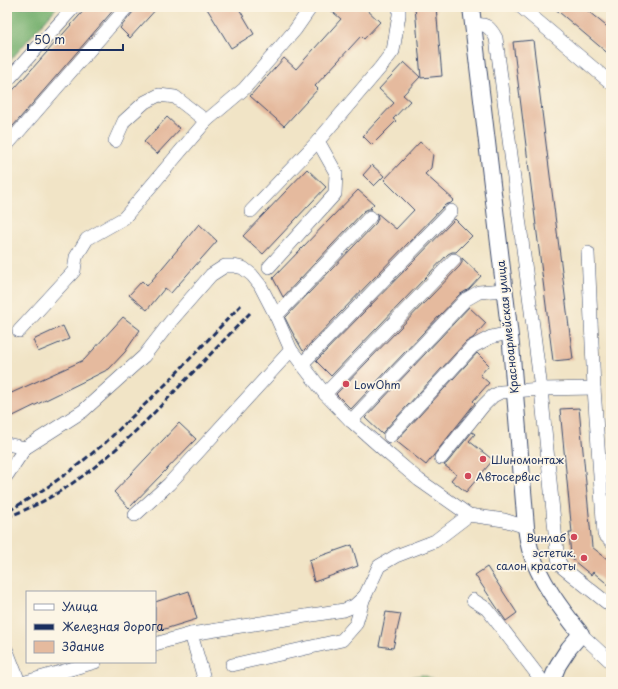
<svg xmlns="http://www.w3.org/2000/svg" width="618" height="689" font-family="'Playpen Sans',sans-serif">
<rect width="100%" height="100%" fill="#fcf5e5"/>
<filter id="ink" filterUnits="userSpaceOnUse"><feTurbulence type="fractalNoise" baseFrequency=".025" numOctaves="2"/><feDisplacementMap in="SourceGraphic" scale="8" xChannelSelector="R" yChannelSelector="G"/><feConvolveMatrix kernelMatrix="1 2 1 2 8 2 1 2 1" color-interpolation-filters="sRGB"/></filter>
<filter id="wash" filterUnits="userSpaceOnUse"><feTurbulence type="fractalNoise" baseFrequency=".012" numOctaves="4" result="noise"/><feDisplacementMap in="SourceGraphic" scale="16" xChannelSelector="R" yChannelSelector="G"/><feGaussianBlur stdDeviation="0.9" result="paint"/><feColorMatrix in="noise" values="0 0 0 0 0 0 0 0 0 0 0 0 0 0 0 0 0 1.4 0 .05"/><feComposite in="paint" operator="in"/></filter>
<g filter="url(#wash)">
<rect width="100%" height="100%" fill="#f1e4c6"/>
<polygon fill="#93cc7f" stroke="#577e6e" points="423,675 441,682 389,682 391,680"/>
<polygon fill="#76b06e" stroke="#487066" points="7,7 57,7 7,64"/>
<g id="blocks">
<g fill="#e5ba9e">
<polygon points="87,7 116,7 7,133 7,97"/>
<polygon points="135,7 158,7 130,38 120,28 133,12"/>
<polygon points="206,7 238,7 254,34 231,48"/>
<polygon points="327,7 364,7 380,22 364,39 361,36 315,86 318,89 284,126 250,96 284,58 296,69 341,19"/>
<polygon points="415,7 436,7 442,76 421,78"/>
<polygon points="553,7 583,7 611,30 611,56"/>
<polygon points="533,40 573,359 553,361 513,42"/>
<polygon points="404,62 420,77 403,95 410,101 393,119 396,121 372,145 363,136 394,103 379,89"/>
<polygon points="167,117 180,129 157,154 144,142"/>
<polygon points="420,142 433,154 431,168 425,174 454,200 451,203 445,205 303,351 290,328 285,318 376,223 378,218 377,213 396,229 414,210 384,180"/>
<polygon points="372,165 384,176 374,186 363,175"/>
<polygon points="307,169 326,187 263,254 243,236"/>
<polygon points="358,190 374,204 370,208 372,209 368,209 364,211 283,297 273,278"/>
<polygon points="455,219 472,236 456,252 452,252 448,254 331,376 316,361"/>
<polygon points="199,224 217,241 171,293 165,288 147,310 129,295 142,281 147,286"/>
<polygon points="462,258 481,276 469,289 459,295 351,409 336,394 460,266 462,262"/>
<polygon points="469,307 486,323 473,338 466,342 384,431 382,434 365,418"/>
<polygon points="123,317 140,330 125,352 109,369 7,419 7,395 84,360"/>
<polygon points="63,326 69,339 38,352 33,340"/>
<polygon points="477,353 489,365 480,375 489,383 473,401 475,403 426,465 396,441"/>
<polygon points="579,408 592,547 611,562 611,587 593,572 591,575 574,561 571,556 569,533 572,533 560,409"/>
<polygon points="179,423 196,439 129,508 114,492"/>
<polygon points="472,432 475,434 469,441 493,460 466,492 451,480 456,474 444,465 447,463"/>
<polygon points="352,545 358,566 314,582 309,560"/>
<polygon points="487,567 517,613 506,621 475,575"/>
<polygon points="189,591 197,619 155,632 155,602"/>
<polygon points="386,612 401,614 393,648 379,646"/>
</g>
</g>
</g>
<g filter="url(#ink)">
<use href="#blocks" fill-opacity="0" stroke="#3b4a6e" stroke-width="1"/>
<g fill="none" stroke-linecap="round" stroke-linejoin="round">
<defs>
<g id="minor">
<polyline points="521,7 611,83"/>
<path d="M473 25C486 23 490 27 496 38L541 389 557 552 559 562 563 568 611 606"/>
<polyline points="7,81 74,7"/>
<polyline points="115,141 124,121 145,102 159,95 175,97 206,121"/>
<polyline points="7,145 127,7"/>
<polyline points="251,211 318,141"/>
<polyline points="588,253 594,388 604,534 611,541"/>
<polyline points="269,267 335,194 336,173 318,141 380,68 393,51 399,15 399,7"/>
<polyline points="276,316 370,217"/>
<polyline points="19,331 74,271 76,257 87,239 124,218 206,121 244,89 295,30 311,7"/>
<polyline points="302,364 451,211"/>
<polyline points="325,394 454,260"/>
<polyline points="351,421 465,300 479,292 504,290"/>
<polyline points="390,436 472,347 491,337 509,333"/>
<polyline points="7,444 25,448 83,411 144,356 171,321 211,275 225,266 234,266 243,268 252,275 260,285 276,316 291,350 325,394 351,421 385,451 419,480 469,515 504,520 526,527"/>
<polyline points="441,458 483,406 493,396 501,392 541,389 594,388"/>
<polyline points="7,475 25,448"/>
<polyline points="135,515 169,484 291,350"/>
<polyline points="473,600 487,609 543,682"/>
<polyline points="191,634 203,675 204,682"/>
<polyline points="581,634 611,662"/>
<polyline points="155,644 191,634 344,610 354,606 365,596 379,566 396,556 435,541 469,515"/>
<polyline points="7,651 19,682"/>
<polyline points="232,665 342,640 356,624 364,597"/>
<polyline points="26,682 95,662"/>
</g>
<path id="major" d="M471 7 511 345 526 527C527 534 528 542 530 549 539 580 561 609 581 634L569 648 558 665 551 682"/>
</defs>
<use href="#minor" stroke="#3b4a6e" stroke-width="14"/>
<use href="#major" stroke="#3b4a6e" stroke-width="18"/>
<use href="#minor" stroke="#fff" stroke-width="13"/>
<use href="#major" stroke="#fff" stroke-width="16"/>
<g stroke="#1b2f5e" stroke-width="3" stroke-dasharray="6 3" stroke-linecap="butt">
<polyline points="9,511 49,486 73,469 106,442 167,383 241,305"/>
<path d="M7 517C23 511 39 504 54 495 101 467 139 429 176 390 201 364 225 339 250 313"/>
</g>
</g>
</g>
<g fill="#d1495b" stroke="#fcf5e5" stroke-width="1.5">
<circle cx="346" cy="384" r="4"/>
<circle cx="483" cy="459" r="4"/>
<circle cx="468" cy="476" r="4"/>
<circle cx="574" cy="537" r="4"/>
<circle cx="584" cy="558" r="4"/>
</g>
<g text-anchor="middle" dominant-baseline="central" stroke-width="3.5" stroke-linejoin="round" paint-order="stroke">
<g font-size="11" fill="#1b2f5e" stroke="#fcf5e5">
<text transform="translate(507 327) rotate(-96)">Красноармейская улица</text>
</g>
<g font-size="11" fill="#1b2f5e" stroke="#fcf5e5" text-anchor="start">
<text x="354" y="384">LowOhm</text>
<text x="491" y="459">Шиномонтаж</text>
<text x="476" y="476">Автосервис</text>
<text x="566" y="537" text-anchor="end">Винлаб</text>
<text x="576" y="552" text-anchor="end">эстетик.<tspan x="576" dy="13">салон красоты</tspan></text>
</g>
</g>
<rect width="618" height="689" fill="none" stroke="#fcf5e5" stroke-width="24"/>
<rect x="26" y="591" width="130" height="72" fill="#fcf5e5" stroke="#a2a6af"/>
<rect x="34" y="604" width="20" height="6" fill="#ffffff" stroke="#a2a6af"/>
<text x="62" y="611" font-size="12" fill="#1b2f5e">Улица</text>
<rect x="34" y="624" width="20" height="6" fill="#1b2f5e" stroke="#a2a6af"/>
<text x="62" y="631" font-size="12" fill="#1b2f5e">Железная дорога</text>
<rect x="34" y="641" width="20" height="12" fill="#e5ba9e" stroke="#a2a6af"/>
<text x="62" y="651" font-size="12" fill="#1b2f5e">Здание</text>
<path d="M28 44v6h95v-6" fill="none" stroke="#1b2f5e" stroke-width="2"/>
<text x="34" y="44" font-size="12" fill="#1b2f5e" stroke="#fcf5e5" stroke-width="3" paint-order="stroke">50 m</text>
</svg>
